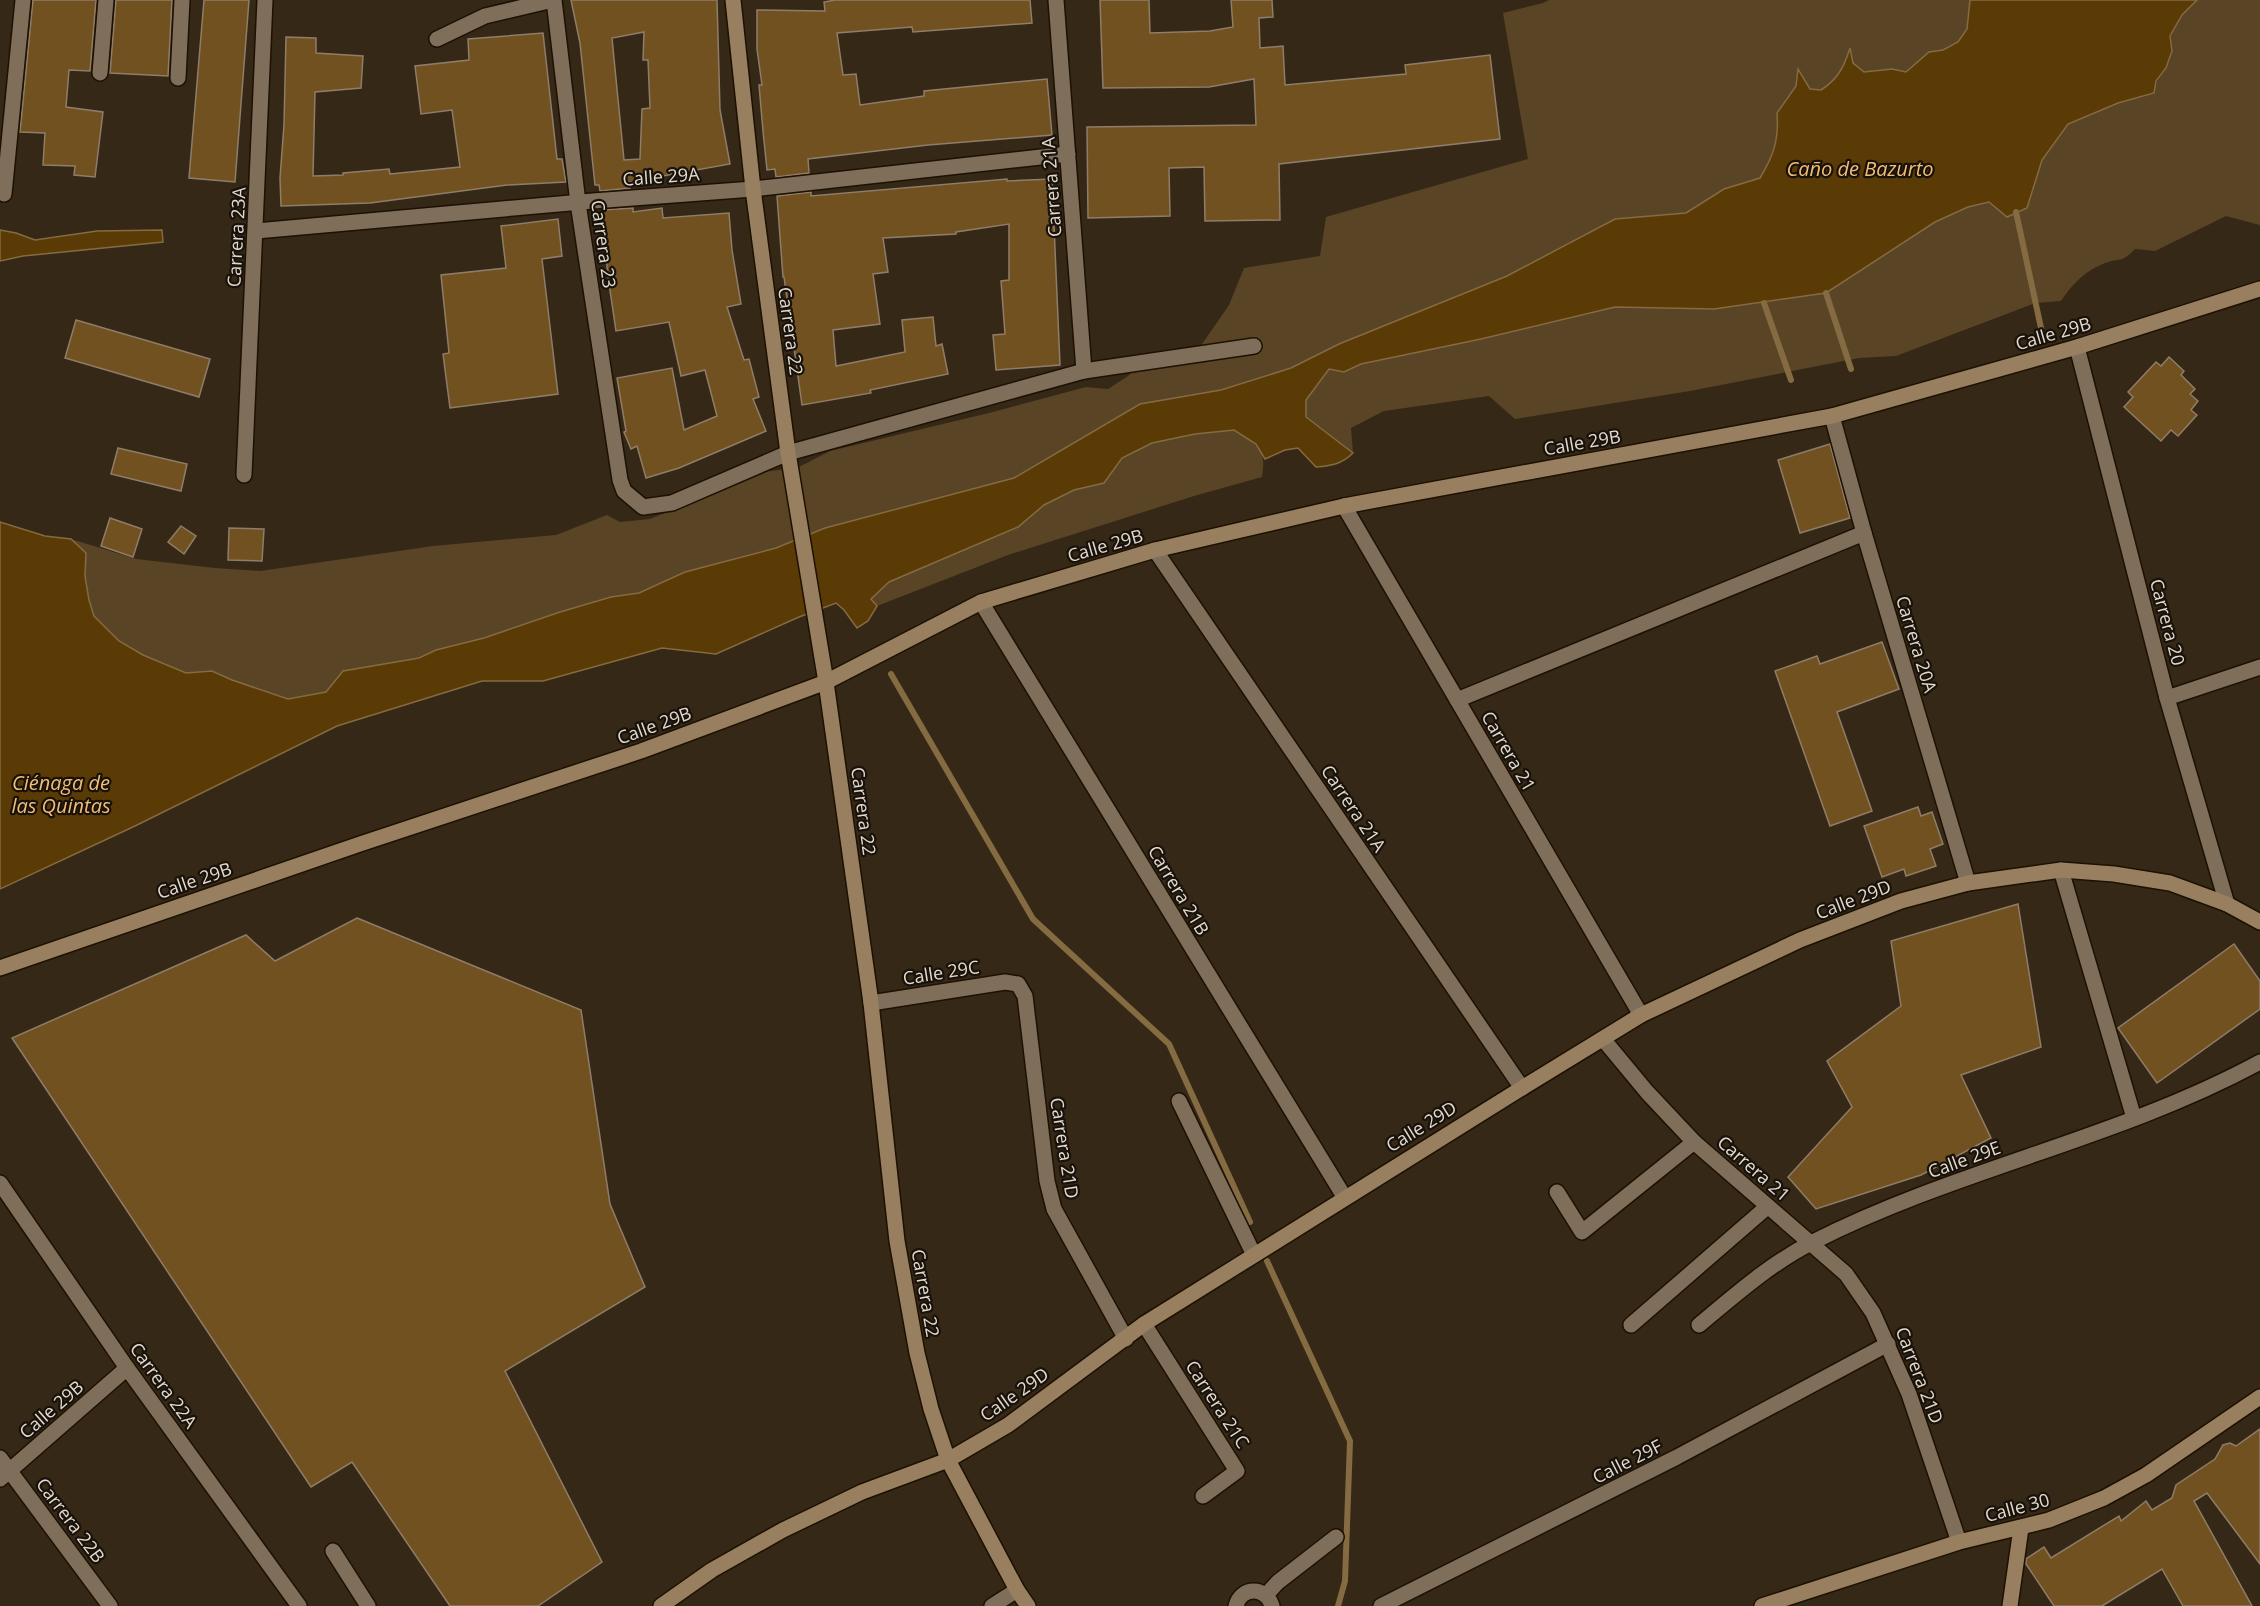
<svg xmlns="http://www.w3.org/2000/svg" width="2260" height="1606" font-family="'Open Sans',sans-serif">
<rect width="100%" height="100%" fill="#362816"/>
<g fill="#5a4426">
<path d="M1549 0H1970L1967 29 1958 42 1943 50 1929 52 1906 72 1892 69 1864 72 1853 63 1850 49C1842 70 1840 77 1821 90L1810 89 1805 79 1787 97 1777 113C1779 139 1774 155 1760 178L1724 189 1686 213 1615 219 1507 276 1339 344 1291 368 1221 390 1140 404 1014 478 825 528 776 548 685 572 639 593 610 597 560 612 484 638 436 650 419 658 343 671 326 692 288 699 232 680 213 671 186 673 143 655 119 641 94 616 89 600 85 576V553L71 539 136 559 215 568 260 571 433 546 556 535 607 515 620 522 650 519 697 500 736 482 762 472 797 468 830 451 989 413 1086 387 1108 389 1128 376 1147 359 1200 347 1229 305 1244 268 1320 256 1326 217 1528 159 1503 13 1543 3Z"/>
<path d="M2197 0H2260V225L2226 216 2155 251 2135 249C2120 264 2122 257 2105 263 2085 271 2073 283 2061 301L2035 303 1896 356 1859 358 1690 391 1515 419 1489 396 1384 411 1351 428 1353 453 1306 417V400L1329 369 1344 372 1361 364 1481 339 1615 307 1714 309 1826 293 1935 222 1968 207 1989 202 2008 216 2027 208 2042 160 2068 124 2118 103 2154 93C2156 79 2160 79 2166 68 2174 54 2168 44 2171 35 2176 21 2187 10 2197 0Z"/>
<path d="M1234 430C1257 445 1267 447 1262 477L1194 496 1008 555 877 606 871 599 889 582 1018 527 1044 505 1074 490 1103 483C1109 475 1115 462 1124 457 1155 436 1197 434 1234 430Z"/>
</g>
<g fill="#5b3b05" stroke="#846b42" stroke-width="1.5">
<path d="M1970 0H2197L2182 15 2170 36 2172 51 2166 68 2156 81 2154 93 2118 103 2068 124 2042 160 2027 208 2007 217 1989 202 1968 207 1935 222 1826 293 1714 309 1615 307 1481 339 1361 364 1344 372 1329 369 1306 400V417L1353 453C1342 464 1331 466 1316 467L1298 448 1285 450 1265 459 1256 444 1234 430 1195 434 1152 443 1122 458 1104 483 1074 490 1044 505 1018 527 889 582 871 599 877 606 868 621 857 628 844 610 836 603 799 617 716 654 662 648 543 681H482L337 726 135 826 0 889V522L45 536 71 539 86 553 85 576 89 600 94 616 119 641 143 655 186 673 212 671 232 680 288 699 326 692 343 671 419 658 436 650 484 638 560 612 611 597 639 593 685 572 776 548 825 528 1014 478 1140 404 1221 390 1291 368 1339 344 1507 276 1615 219 1686 213 1724 189 1760 178C1774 155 1779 139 1777 113L1796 86 1798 69 1810 89 1821 90C1838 79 1844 67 1850 48L1853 63 1864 72 1892 69 1906 72 1929 52 1943 50 1958 42 1967 29Z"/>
<polygon points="0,230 16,233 35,240 97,231 162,230 163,242 23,256 0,261"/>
</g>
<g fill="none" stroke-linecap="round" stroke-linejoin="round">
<g stroke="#846b42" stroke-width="6">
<polyline points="2016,212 2041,328"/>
<polyline points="1826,293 1851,369"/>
<polyline points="1764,303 1791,380"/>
<polyline points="891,674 1033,919 1169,1044 1250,1222"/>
<polyline points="1267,1261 1350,1441 1345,1581 1338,1606"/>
</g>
</g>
<g fill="#725121" stroke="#8e7d69" stroke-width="1.5" fill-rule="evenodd">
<polygon points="33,0 96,0 90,71 69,70 66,107 103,112 95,177 74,175 75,166 43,165 45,133 20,132"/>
<polygon points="116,0 172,0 168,76 110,73"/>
<polygon points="204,0 249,0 235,182 189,178"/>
<path d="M571 0H717L720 110 730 164 629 182 630 188 600 191 599 185H595L580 43ZM644 32 643 60H648L650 108 642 109 640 159 624 160 612 38Z"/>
<polygon points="835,0 1030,0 1032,23 913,32 912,27 837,33 843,75 856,74 860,105 924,96 924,91 1047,79 1052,135 928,145 808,159 809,173 776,177 775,169 767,170 763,131 759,85 762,85 757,49 757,10 825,11 824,2"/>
<polygon points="1100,0 1149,0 1150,33 1210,31 1233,27 1231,0 1272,0 1273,17 1259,18 1260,48 1283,46 1285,85 1406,74 1405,65 1490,55 1500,139 1279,164 1280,220 1205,221 1204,167 1169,168 1170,216 1088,218 1087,127 1256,125 1254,79 1209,87 1103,88"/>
<polygon points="543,33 557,159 562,159 566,182 507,185 370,203 281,206 280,178 284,125 286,37 316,38 316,53 363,56 361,88 315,92 313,176 343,175 343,173 389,169 390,174 460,167 452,110 421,114 415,66 469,60 468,39"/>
<polygon points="1007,179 1007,181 1052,179 1060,365 996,370 993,335 1005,334 1001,281 1009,280 1009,224 956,232 956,234 883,238 888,272 873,274 880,324 833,330 836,366 905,352 902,320 933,317 936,346 942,344 948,374 870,390 871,393 802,405 784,277 783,277 777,196 811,192 811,196"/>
<polygon points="633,208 633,212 662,208 663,218 729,213 732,250 741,304 727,307 744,360 749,359 759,397 753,399 766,431 679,468 646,478 637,446 631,449 624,432 626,431 617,378 672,368 684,430 717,416 705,370 681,376 669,322 616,331 608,277 602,210"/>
<polygon points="558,219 562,256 542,259 558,394 450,408 443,354 449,353 441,275 506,268 501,226"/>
<polygon points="76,320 210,359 199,397 65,358"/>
<polygon points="2169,357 2184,371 2181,375 2195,389 2190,394 2198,401 2191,410 2197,415 2178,436 2171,430 2161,441 2124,407 2133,397 2128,392 2156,362 2161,366"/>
<polygon points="1830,444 1850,518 1800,533 1778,460"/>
<polygon points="118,448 187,464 181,491 111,474"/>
<polygon points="110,518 142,529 133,557 101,546"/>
<polygon points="181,526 196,536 184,554 168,542"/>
<polygon points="229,528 264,529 262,561 228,560"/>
<polygon points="1882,642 1899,689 1837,712 1872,811 1830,826 1775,671 1817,656 1820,664"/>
<polygon points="1918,807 1921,816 1932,812 1943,844 1930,849 1936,866 1906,876 1904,869 1882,877 1864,826"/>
<polygon points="2018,904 2041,1047 1961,1075 1991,1138 1921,1175 1816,1209 1788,1177 1852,1107 1827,1061 1901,1006 1891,941"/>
<polygon points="357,918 581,1010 610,1204 645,1287 505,1371 602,1562 538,1606 450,1606 352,1462 311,1487 12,1038 246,935 275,961"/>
<polygon points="2234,944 2260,981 2260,1009 2157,1083 2118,1028"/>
<polygon points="2260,1429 2260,1564 2207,1493 2194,1501 2252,1606 2183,1606 2162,1569 2102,1606 2054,1606 2026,1564 2026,1559 2044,1547 2051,1558 2119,1516 2121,1521 2146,1501 2152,1510 2172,1498 2176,1485 2215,1459 2223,1445 2230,1443 2236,1446"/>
</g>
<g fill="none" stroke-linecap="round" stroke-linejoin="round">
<defs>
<g id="street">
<polyline points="554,0 578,203 620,480 624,491 643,507 672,503 788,453 1084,371 1254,346"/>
<polyline points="1056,0 1084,371"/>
<polyline points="437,39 485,16 553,0"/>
<polyline points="100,73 106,0"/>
<polyline points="178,78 182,0"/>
<polyline points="4,194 23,0"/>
<polyline points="256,231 593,201 753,189 1068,154"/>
<polyline points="2077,347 2167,698 2227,904"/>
<polyline points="1832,416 1864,533 1968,883"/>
<polyline points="244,475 265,0"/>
<polyline points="1344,506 1641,1015"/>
<polyline points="1155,550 1522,1088"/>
<polyline points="981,602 1345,1198"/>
<polyline points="2167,698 2260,667"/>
<polyline points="1457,700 1864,533"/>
<polyline points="2061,870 2134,1118"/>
<polyline points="871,1003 1005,982 1018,984 1025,996 1047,1181 1054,1209 1126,1339"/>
<polyline points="1603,1039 1647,1092 1694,1142 1846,1274 1873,1313 1909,1394 1959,1542"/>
<polyline points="1179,1101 1254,1255"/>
<polyline points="0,1183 127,1368 299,1606"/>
<polyline points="1557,1192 1582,1232 1694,1142"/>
<polyline points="1144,1324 1237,1471 1203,1496"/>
<polyline points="1631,1325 1767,1207"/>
<path d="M1699 1325C1735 1295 1771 1263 1813 1242 1956 1169 2118 1139 2260 1062"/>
<polyline points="0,1458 110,1606"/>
<polyline points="0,1479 127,1368"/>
<polyline points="333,1551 368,1606"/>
<polyline points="1266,1595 1278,1582 1336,1537"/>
<polyline points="992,1606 1017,1590"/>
<path d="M1236 1606C1241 1586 1266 1586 1272 1606"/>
<polyline points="1381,1606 1677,1457 1888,1344"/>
</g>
<g id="secondary">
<polyline points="733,0 753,189 788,453 826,682 871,1003 897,1241 917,1353 931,1409 948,1460 1017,1590 1028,1606"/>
<polyline points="0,968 360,844 641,751 826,682 981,602 1155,550 1344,506 1832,416 2077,347 2260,289"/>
<polyline points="661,1606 712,1570 783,1530 862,1492 948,1460 1008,1425 1144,1324 1522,1088 1641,1015 1800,940 1901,901 1968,883 2061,870 2114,874 2170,883 2227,904 2260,922"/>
<polyline points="1762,1606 1959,1542 2049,1520 2104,1498 2146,1475 2260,1397"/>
<polyline points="2010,1606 2021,1528"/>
</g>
</defs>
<use href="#street" stroke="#1d1102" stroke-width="18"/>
<use href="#secondary" stroke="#1d1102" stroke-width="18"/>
<use href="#street" stroke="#7e6e5a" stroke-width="15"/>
<use href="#secondary" stroke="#977f5f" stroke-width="15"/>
</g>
<g text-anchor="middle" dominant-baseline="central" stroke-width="4.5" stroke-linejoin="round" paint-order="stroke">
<g font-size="18" fill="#e3dacf" stroke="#18120a">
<text transform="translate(661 176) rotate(-4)">Calle 29A</text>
<text transform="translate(1051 187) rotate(-94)">Carrera 21A</text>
<text transform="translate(236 237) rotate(-87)">Carrera 23A</text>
<text transform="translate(604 244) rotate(82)">Carrera 23</text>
<text transform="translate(791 331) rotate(82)">Carrera 22</text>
<text transform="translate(2053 333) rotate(-16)">Calle 29B</text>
<text transform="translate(1582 442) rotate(-10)">Calle 29B</text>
<text transform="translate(1105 545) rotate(-16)">Calle 29B</text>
<text transform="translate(2168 622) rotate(75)">Carrera 20</text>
<text transform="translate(1917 644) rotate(73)">Carrera 20A</text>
<text transform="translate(654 725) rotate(-20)">Calle 29B</text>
<text transform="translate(1509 751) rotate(60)">Carrera 21</text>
<text transform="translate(1354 808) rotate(56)">Carrera 21A</text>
<text transform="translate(864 811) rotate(82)">Carrera 22</text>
<text transform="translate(194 880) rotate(-19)">Calle 29B</text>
<text transform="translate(1179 890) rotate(59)">Carrera 21B</text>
<text transform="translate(1853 899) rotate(-21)">Calle 29D</text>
<text transform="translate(941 972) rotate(-9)">Calle 29C</text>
<text transform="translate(1421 1126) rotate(-32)">Calle 29D</text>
<text transform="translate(1065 1148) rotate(81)">Carrera 21D</text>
<text transform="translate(1964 1159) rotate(-20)">Calle 29E</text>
<text transform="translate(1754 1168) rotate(41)">Carrera 21</text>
<text transform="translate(926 1293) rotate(80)">Carrera 22</text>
<text transform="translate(1920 1375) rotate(69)">Carrera 21D</text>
<text transform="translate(164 1385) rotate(54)">Carrera 22A</text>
<text transform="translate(1014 1394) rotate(-35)">Calle 29D</text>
<text transform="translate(1218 1404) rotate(57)">Carrera 21C</text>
<text transform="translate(51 1409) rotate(-41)">Calle 29B</text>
<text transform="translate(1627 1461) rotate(-27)">Calle 29F</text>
<text transform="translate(2017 1507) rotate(-15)">Calle 30</text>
<text transform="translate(71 1520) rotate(53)">Carrera 22B</text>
</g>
<g font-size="20" font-style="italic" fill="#f2bd76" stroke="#18120a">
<text x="1860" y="168">Caño de Bazurto</text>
<text x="61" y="782">Ciénaga de<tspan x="61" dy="23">las Quintas</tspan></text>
</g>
</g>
</svg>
